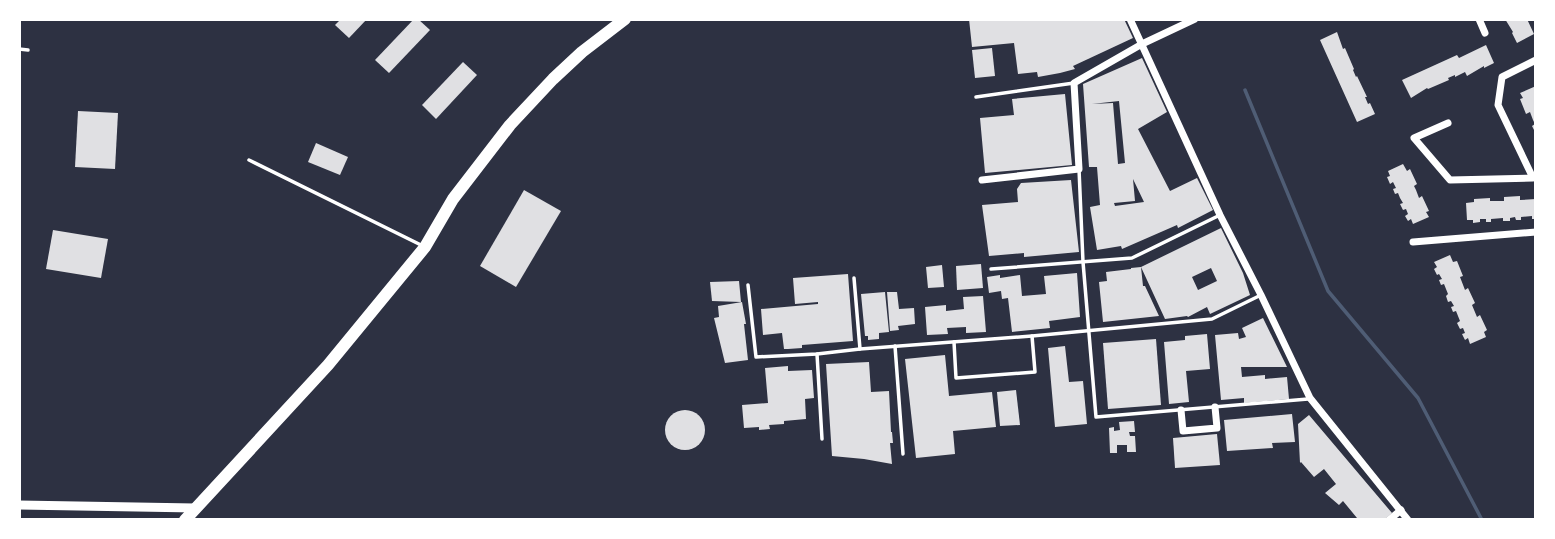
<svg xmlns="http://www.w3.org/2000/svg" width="1555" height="539" font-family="Roboto,sans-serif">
<rect width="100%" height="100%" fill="#2d3142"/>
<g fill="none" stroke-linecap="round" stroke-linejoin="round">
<polyline stroke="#4f5d75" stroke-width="3.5" points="1245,90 1328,291 1418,398 1482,520"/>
</g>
<g fill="#e0e0e3" fill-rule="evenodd">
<polygon points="341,19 367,19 349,38 335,25"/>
<polygon points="414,19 418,19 430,30 389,73 375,60"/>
<polygon points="969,19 1124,19 1133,38 1073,66 1075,69 1060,73 1038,77 1037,72 1018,74 1014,43 972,47"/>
<polygon points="1505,19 1527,19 1534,34 1517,43 1512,33 1513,32"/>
<polygon points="1337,32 1343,49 1345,48 1354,69 1353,70 1356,77 1357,76 1367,97 1365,97 1368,104 1370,103 1375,114 1357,122 1320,40"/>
<polygon points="1486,45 1494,63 1484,68 1484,66 1467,76 1465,72 1455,77 1455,75 1448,78 1449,80 1428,89 1427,88 1411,98 1402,80 1457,55 1459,58"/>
<polygon points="992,48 995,76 975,78 972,50"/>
<path d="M1142 58 1167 112 1138 129 1170 191 1197 178 1213 210 1178 228 1177 225 1122 249 1121 246 1097 250 1090 207 1100 205 1097 167H1089L1083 84ZM1119 101 1125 163 1118 164 1113 103 1092 104ZM1133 179 1144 202 1115 206 1114 203 1135 201Z"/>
<polygon points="463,62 477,75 436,119 422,105"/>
<polygon points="1536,86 1536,134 1532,126 1535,124 1533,120 1530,112 1526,114 1520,99 1523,98 1520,93"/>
<polygon points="1065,94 1072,165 985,173 980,118 1014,115 1012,99"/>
<polygon points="78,111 118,113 115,169 75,167"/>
<polygon points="316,143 348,157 340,175 308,162"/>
<polygon points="1403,164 1407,171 1410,169 1417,184 1414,186 1416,190 1419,198 1422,196 1429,211 1426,212 1429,217 1413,224 1411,219 1408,221 1405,216 1408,214 1406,209 1403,210 1400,204 1403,203 1400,198 1398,193 1395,194 1393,189 1396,188 1393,182 1390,184 1387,177 1390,176 1388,171"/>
<polygon points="1071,180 1079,252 1024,257 1024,253 989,256 982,205 1018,202 1017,189 1021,183"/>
<polygon points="524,190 561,211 516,287 480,266"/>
<polygon points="1520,196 1520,200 1536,199 1536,219 1532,219 1532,216 1521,217 1521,220 1516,220 1515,217 1510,218 1510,221 1503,221 1503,218 1491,219 1491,222 1486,222 1486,219 1480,219 1480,222 1473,223 1473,220 1467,220 1466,203 1474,202 1474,199 1490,198 1490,201 1504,201 1504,197"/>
<path d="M1221 228 1243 273 1250 295 1210 314 1207 307 1188 317 1187 316 1165 319 1141 267 1143 286H1145L1159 316 1103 322 1099 282 1107 281 1106 272 1131 269V268L1141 267ZM1211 268 1217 281 1198 290 1192 277Z"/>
<polygon points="53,230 108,239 101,278 46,269"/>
<polygon points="1450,255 1453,262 1457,261 1463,276 1460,277 1465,290 1468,288 1475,303 1472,305 1477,317 1480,315 1487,330 1484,332 1486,337 1470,344 1468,338 1465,340 1462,334 1465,333 1463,328 1460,329 1457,323 1460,321 1456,311 1453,312 1451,307 1454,306 1451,301 1448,302 1446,296 1448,294 1444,284 1441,285 1439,280 1442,279 1439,274 1437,275 1434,269 1437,267 1434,262"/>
<polygon points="981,264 983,288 957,290 956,266"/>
<polygon points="942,265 944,287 928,288 926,267"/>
<polygon points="1077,273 1080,317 1049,321 1050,328 1012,332 1008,298 1002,299 1001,291 989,293 987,277 1000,275 1000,278 1020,275 1022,296 1046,294 1044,276"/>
<polygon points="848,274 853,341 802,345 802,348 788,349 784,349 782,333 763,335 761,309 818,304 818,302 795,304 793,278"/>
<polygon points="739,281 741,302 712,301 710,282"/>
<polygon points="885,292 889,332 879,333 879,339 868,340 868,336 865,336 861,294"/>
<polygon points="887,292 897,292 899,309 914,308 915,324 898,326 899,330 890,331"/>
<polygon points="983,296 986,332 966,333 966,327 947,328 948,334 927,335 925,307 946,305 946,311 964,309 963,297"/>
<polygon points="742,302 746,324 744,324 748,360 725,363 714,318 719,317 718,306"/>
<polygon points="1263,318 1287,367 1241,367 1242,377 1265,375 1265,379 1287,377 1289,399 1244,403 1244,398 1221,400 1215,335 1238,333 1239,339 1246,337 1242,328"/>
<polygon points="1207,334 1210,369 1186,371 1189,402 1169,404 1164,342 1185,340 1185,336"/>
<polygon points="1156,339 1161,405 1108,409 1103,343"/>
<polygon points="1065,346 1069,382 1083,381 1087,424 1055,427 1048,348"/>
<polygon points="945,355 949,396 992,392 996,427 953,431 955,454 916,458 905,359"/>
<polygon points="869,362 871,392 889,391 891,432 892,432 893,443 890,443 892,464 864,459 832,456 826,364"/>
<polygon points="788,366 788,371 812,370 814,398 805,399 806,419 784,421 784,424 769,425 770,429 759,430 759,427 744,428 742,405 768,403 765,368"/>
<polygon points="1016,390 1020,425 1000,426 997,392"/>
<circle cx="685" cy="430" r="20"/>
<polygon points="1292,414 1295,442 1272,443 1273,448 1227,451 1224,420"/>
<polygon points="1309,415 1392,513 1384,520 1355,520 1357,518 1343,501 1339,505 1325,493 1336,484 1324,469 1314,477 1301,462 1300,463 1298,424"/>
<polygon points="1134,421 1135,432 1129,432 1130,436 1135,436 1136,452 1127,452 1127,445 1117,445 1117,453 1110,453 1109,428 1114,427 1114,431 1120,430 1119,422"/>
<polygon points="1217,434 1220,465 1175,468 1173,438"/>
</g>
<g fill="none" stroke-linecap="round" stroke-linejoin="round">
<g stroke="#fff" stroke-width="3.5">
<polyline points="19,49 28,50"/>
<polyline points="976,97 1074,83"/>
<polyline points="249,160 423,246"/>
<polyline points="1079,169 1083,262 1096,417 1308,399"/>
<polyline points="991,269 1132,258 1218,216"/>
<polyline points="854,278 860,349"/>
<polyline points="748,285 756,357 817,354 860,349 1032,336 1212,319 1261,295"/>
<polyline points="954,342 956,378 1035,372 1032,336"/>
<polyline points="895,346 903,454"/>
<polyline points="817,354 822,439"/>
</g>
<g stroke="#fff" stroke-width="7">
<polyline points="1130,19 1220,215 1261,295 1310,398 1408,520"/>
<polyline points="1479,19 1485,33"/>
<polyline points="1448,123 1414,138 1450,180 1533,178 1498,105 1502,77 1536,60"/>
<polyline points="982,180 1079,169 1074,83 1142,44 1195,19"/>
<polyline points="1413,242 1536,232"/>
<polyline points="1181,410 1183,431 1217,428 1215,407"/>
<polyline points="1389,520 1401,510"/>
</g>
<polyline stroke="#fff" stroke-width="9" points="19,505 195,508"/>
<polyline stroke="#fff" stroke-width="12" points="185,520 328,365 425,247 453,199 510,125 553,79 582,52 625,19"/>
</g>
<rect width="1555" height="539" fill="none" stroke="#ffffff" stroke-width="42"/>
</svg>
